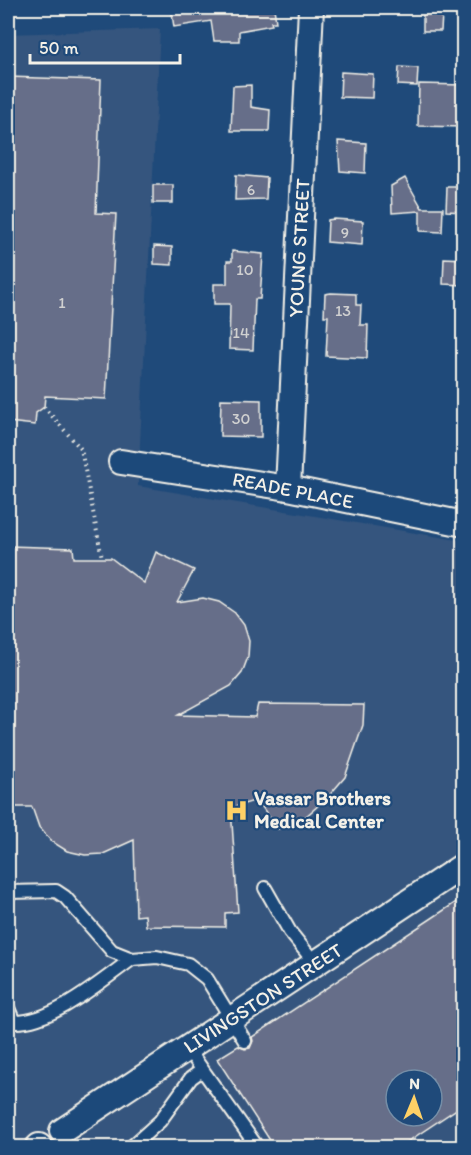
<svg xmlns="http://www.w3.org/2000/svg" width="471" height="1155" font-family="Itim,sans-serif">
<rect width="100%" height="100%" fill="#1f4a7a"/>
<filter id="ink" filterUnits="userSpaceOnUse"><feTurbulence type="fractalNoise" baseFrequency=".0167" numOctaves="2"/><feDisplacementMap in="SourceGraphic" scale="12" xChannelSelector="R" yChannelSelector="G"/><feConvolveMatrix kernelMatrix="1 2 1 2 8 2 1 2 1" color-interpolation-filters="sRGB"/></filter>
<g filter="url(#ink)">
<path fill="#34557e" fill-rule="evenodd" d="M160 29 138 486 463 541V1147H8V34ZM396 1080H432V1116H396Z"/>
<g fill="#666e89" stroke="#f4f1e8" stroke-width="1.5" fill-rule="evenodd">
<polygon points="171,8 274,8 276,22 271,22 272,25 239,31 239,41 214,41 211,21 174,27"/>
<polygon points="423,13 442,14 441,31 423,31"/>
<polygon points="399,67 418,68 417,86 398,85"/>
<polygon points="341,72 373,74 372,98 340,97"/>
<polygon points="8,77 101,80 96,213 116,214 106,399 45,396 44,407 36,413 35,425 8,422"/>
<polygon points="419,84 464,85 464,127 418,126"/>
<polygon points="251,85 251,107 270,110 269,131 231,131 233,86"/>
<polygon points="338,141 366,143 365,173 340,171"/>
<polygon points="236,175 267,178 266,199 235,200"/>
<polygon points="405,178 422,208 443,208 442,232 420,231 420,211 392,213 391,186"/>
<rect x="153" y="185" width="20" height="18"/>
<polygon points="447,187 464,187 464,212 446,211"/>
<polygon points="334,219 363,221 362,245 327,242 328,220"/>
<polygon points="154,246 172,247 172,265 154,264"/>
<polygon points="232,251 263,254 260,299 255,299 253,350 229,349 230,304 214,304 214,284 227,284 227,261 232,261"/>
<polygon points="444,258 464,259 464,285 443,284"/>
<polygon points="331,293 356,294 356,305 361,305 360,325 368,325 367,358 326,356 328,316 324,316 325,294"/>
<polygon points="221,399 261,400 261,437 220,436"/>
<polygon points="8,546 73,548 74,558 111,558 144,583 156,552 194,570 177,602 203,598 219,602 235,613 244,625 249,641 248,657 242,673 231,686 178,715 255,717 258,704 364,705 363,725 345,777 327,798 305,817 278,829 257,800 231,808 238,912 225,913 225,927 146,926 145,915 136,916 134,840 103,854 85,855 67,851 51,841 39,827 32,807 8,807"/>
<path d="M464 897V1104L398 1148H275L217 1059 238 1046 245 1049 250 1048 253 1041 252 1037ZM396 1080H432V1116H396Z"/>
</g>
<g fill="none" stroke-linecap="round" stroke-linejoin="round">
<defs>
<g id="service">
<polyline points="265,888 290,932 315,963"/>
<polyline points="8,892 56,891 65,897 112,951 132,959 157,957 188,964 207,979 245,1041"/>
<path d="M8 1008 14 1022C53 1023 101 981 132 959"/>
<polyline points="187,1048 258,1148"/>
<polyline points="130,1148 160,1121 191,1078 202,1070"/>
</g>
<g id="minor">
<polyline points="121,462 288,488 464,524"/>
<polyline points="288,488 311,8"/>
<polyline points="62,1131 464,865"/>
<polyline points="37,1148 39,1146"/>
</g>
</defs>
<use href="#service" stroke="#f4f1e8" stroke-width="16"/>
<use href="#minor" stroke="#f4f1e8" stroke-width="28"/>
<polyline stroke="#f4f1e8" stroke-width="4" stroke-dasharray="1.5 4.5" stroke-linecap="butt" points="44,407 81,449 102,558"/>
<use href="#service" stroke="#1f4a7a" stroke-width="12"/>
<use href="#minor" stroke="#1f4a7a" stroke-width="24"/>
</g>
</g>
<defs>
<symbol id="hospital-bare" viewBox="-9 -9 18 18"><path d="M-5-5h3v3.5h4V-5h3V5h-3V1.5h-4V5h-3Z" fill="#ffd166" stroke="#1f4a7a" stroke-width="2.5" paint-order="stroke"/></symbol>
</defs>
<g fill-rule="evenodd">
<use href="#hospital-bare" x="220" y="794" width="33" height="33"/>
</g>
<g text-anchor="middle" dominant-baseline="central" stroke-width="4.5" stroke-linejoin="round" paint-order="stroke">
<g font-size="16" fill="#d0d0d0">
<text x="251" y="189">6</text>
<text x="345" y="232">9</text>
<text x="245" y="269">10</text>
<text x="62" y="302">1</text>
<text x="343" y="310">13</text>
<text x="241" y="332">14</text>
<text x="241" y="418">30</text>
</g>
<g font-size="20" fill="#f4f1e8" stroke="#1f4a7a">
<text transform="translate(299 248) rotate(-87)">YOUNG STREET</text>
<text transform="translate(293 490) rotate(11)">READE PLACE</text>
<text transform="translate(263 998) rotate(-33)">LIVINGSTON STREET</text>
</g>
<g font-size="20" font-weight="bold" fill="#f4f1e8" stroke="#1f4a7a" text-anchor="start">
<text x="254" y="798">Vassar Brothers<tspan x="254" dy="23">Medical Center</tspan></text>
</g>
</g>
<rect width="471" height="1155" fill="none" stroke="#1f4a7a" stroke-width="30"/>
<rect x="15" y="15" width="441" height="1125" fill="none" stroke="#f4f1e8" stroke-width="2" filter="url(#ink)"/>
<g transform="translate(414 1098) rotate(2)"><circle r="28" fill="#1f4a7a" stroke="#748da6" stroke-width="1.5"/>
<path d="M0-4.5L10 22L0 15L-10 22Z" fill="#ffd166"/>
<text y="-9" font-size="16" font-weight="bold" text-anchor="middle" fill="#f4f1e8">N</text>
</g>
<path d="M30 54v9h150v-9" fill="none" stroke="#f4f1e8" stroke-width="3"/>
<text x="39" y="54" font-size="18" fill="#f4f1e8" stroke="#1f4a7a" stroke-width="4.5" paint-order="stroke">50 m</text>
</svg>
